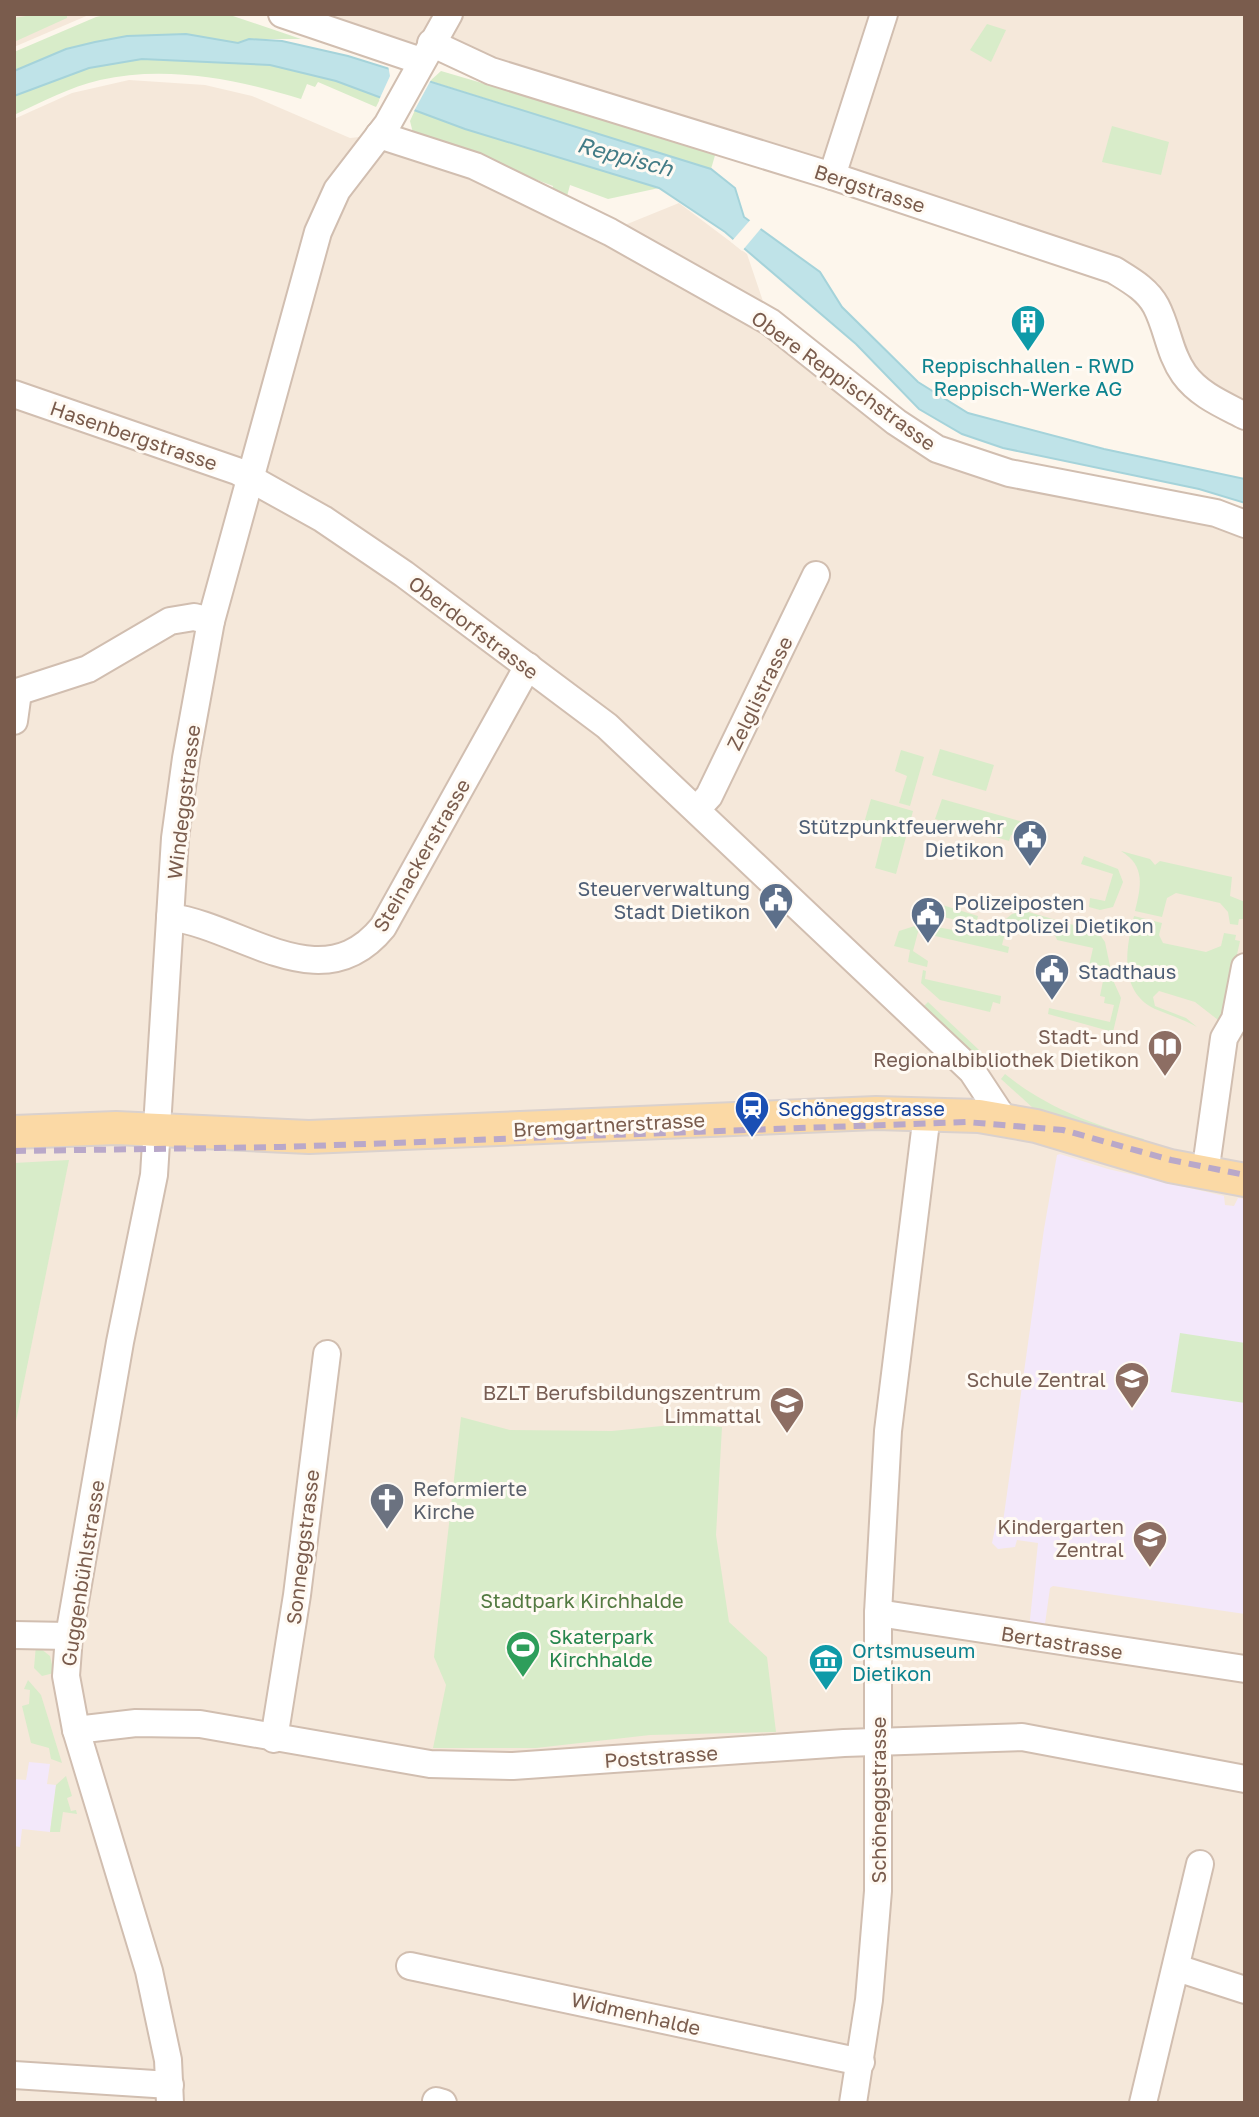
<svg xmlns="http://www.w3.org/2000/svg" width="1259" height="2117" font-family="'Golos Text',sans-serif">
<rect width="100%" height="100%" fill="#fdf6ec"/>
<g fill="#f5e8da">
<polygon points="14,14 91,14 14,47"/>
<polygon points="282,14 1245,14 1245,420 1203,382 1158,283 788,174 461,58 421,61"/>
<polygon points="129,80 205,85 252,96 350,138 379,135 610,231 679,203 747,254 770,322 937,449 1245,524 1245,2103 14,2103 14,119 72,93"/>
</g>
<g fill="#f3e8fa">
<polygon points="1060,1154 1108,1169 1224,1196 1225,1205 1234,1206 1238,1198 1245,1199 1245,1614 1053,1586 1050,1588 1044,1631 1029,1629 1038,1543 1017,1540 1015,1547 998,1549 992,1543 996,1524 1003,1522 1044,1229 1057,1155"/>
<polygon points="29,1762 50,1764 47,1784 56,1785 50,1832 22,1829 20,1847 14,1846 14,1779 26,1780"/>
</g>
<g fill="#d8ecc9">
<polygon points="38,14 67,14 67,18 14,42 14,18"/>
<polygon points="110,14 227,14 301,39 249,39 238,43 186,34 95,42 66,49 14,71 14,52 96,17"/>
<polygon points="987,24 1006,30 991,62 970,50"/>
<path d="M142 59C221 61 309 60 381 97L376 107 318 82 315 87 307 84 301 99C237 79 166 65 100 80 70 87 42 102 14 115V96L89 68Z"/>
<polygon points="441,71 716,152 711,169 430,81"/>
<polygon points="415,110 659,188 608,199 570,185 566,200 551,193 553,186 413,133 410,121"/>
<polygon points="1112,126 1169,142 1161,175 1102,162"/>
<polygon points="940,749 994,765 986,791 932,775"/>
<polygon points="901,750 924,757 910,806 899,803 907,776 895,771"/>
<polygon points="871,799 913,811 896,874 875,868 883,836 862,830"/>
<polygon points="942,799 1027,823 1023,838 1011,835 1009,841 935,819"/>
<path d="M1121 851 1150 859 1155 865 1160 861 1232 877 1230 896 1245 902 1244 919H1239L1238 925 1230 924 1228 912 1220 903 1176 893 1167 898 1162 917 1135 911C1141 887 1146 866 1121 851Z"/>
<polygon points="1084,856 1118,869 1123,882 1113,907 1100,910 1089,907 1090,898 1105,901 1113,874 1081,864"/>
<polygon points="926,900 978,916 976,925 923,912"/>
<path d="M1025 911 1098 932 1105 942 1111 971 1089 966 1093 948 1057 940C1055 929 1036 928 1026 929L1024 933 1006 929 1002 945 1009 947 1008 953 918 932 913 951 928 961 927 967 908 962 910 950 894 946 899 931 921 924 985 936 1012 914Z"/>
<path d="M1134 916 1162 923 1159 935 1163 943 1206 952 1221 946 1224 933 1236 935 1235 940 1240 941 1222 1023 1195 1002 1159 991 1153 997 1155 1006 1186 1018 1197 1027C1183 1019 1169 1015 1155 1009 1118 991 1126 948 1134 916Z"/>
<polygon points="923,970 926,971 925,979 1001,996 1000,1004 993,1002 990,1012 940,1000 921,983"/>
<polygon points="1104,976 1112,978 1121,998 1113,1032 1048,1014 1049,1008 1110,1022 1114,1005 1104,1003 1105,997 1100,996"/>
<polygon points="928,1002 996,1066 992,1070 924,1006"/>
<path d="M1005 1074C1047 1108 1092 1124 1144 1139L1142 1145 1048 1116 1033 1108 1001 1079Z"/>
<polygon points="69,1160 14,1431 14,1163"/>
<polygon points="1180,1333 1245,1343 1245,1403 1171,1392"/>
<polygon points="461,1417 510,1430 612,1431 682,1424 722,1427 716,1535 729,1622 767,1657 776,1732 650,1735 536,1748 433,1748 446,1685 434,1657"/>
<polygon points="36,1645 50,1656 54,1673 42,1676 34,1668"/>
<polygon points="28,1680 41,1695 62,1763 51,1759 49,1748 31,1743 22,1706 29,1704 30,1690 24,1689"/>
<polygon points="66,1776 72,1796 67,1798 71,1811 76,1810 77,1814 63,1812 60,1832 50,1832 56,1785"/>
</g>
<polygon fill="#bfe3e8" stroke="#a5d3da" stroke-width="2" points="186,34 238,43 249,39 282,41 348,56 711,169 735,188 744,217 820,272 842,307 918,382 968,413 1104,449 1245,479 1245,503 1199,489 1003,448 962,434 919,409 856,344 725,232 659,188 465,129 336,81 270,65 142,59 89,68 14,96 14,71 66,49 95,42 127,36"/>
<g fill="#fdf6ec">
<polygon points="388,65 432,78 413,113 379,100 390,76"/>
<polygon points="752,218 763,226 742,251 731,242"/>
</g>
<g fill="none" stroke-linecap="round" stroke-linejoin="round">
<defs>
<g id="minor">
<polyline points="282,14 421,61"/>
<path d="M431 43 491 71 832 176 1114 270C1130 280 1147 289 1156 306 1168 329 1169 353 1184 374 1199 395 1224 405 1245 416"/>
<polyline points="379,135 475,166 610,232 770,322 896,422 937,449 1009,473 1216,513 1245,524"/>
<polyline points="832,176 884,14"/>
<polyline points="14,394 237,471 323,519 404,574 607,726 972,1071 1003,1118"/>
<polyline points="14,693 88,669 170,621 194,617 211,621"/>
<polyline points="14,721 18,692"/>
<polyline points="697,809 709,796 816,575"/>
<path d="M170 917C243 927 322 1002 383 927L528 666"/>
<polyline points="1205,1174 1224,1038 1235,1019 1245,967"/>
<polyline points="878,1613 1245,1669"/>
<polyline points="14,1635 69,1636"/>
<polyline points="76,1730 136,1723 200,1724 430,1764 513,1766 844,1743 1022,1737 1245,1779"/>
<polyline points="274,1739 297,1595 327,1354"/>
<polyline points="410,1966 861,2062"/>
<polyline points="1177,1968 1245,1990"/>
<polyline points="14,2075 170,2085"/>
<polyline points="436,2101 443,2103"/>
<polyline points="170,2103 168,2060 149,1971 76,1730 66,1676 69,1636 120,1342 154,1175 175,838 186,758 211,621 318,232 337,190 387,125 449,14"/>
<polyline points="853,2103 869,2000 878,1891 878,1613 888,1431 927,1114"/>
<polyline points="1143,2103 1200,1864"/>
</g>
<polyline id="major" points="14,1132 116,1128 309,1137 876,1113 979,1116 1036,1126 1170,1166 1245,1180"/>
</defs>
<use href="#minor" stroke="#d1beb0" stroke-width="30"/>
<use href="#major" stroke="#dad1cd" stroke-width="36"/>
<use href="#minor" stroke="#fff" stroke-width="26"/>
<use href="#major" stroke="#fbd9a5" stroke-width="32"/>
<polyline stroke="#b9a8c9" stroke-width="6" stroke-dasharray="12 8" stroke-linecap="butt" points="14,1151 282,1147 966,1122 1063,1130 1171,1160 1245,1175"/>
</g>
<defs>
<symbol id="building-pin" viewBox="-11 -11 22 30"><path d="M0 17L-7.5 6A9.5 9.5 0 1 1 7.5 6Z" fill="#0f9aa8" stroke="#fffaf3"/><path d="M-4-6H4V6H1V3H-1V6H-4ZM-2.5-4.3h1.7v1.8h-1.7ZM.8-4.3h1.7v1.8H.8ZM-2.5-1h1.7V.8h-1.7ZM.8-1h1.7V.8H.8Z" fill="#fff"/></symbol>
<symbol id="civic-pin" viewBox="-11 -11 22 30"><path d="M0 17L-7.5 6A9.5 9.5 0 1 1 7.5 6Z" fill="#5c6f8a" stroke="#fffaf3"/><path d="M-.6-6.5H3V-4.5H.6V-3L4-1V1h2V6H-6V1h2V-1L-.6-3ZM-1.2 2.5V6h2.4V2.5Z" fill="#fff"/></symbol>
<symbol id="library-pin" viewBox="-11 -11 22 30"><path d="M0 17L-7.5 6A9.5 9.5 0 1 1 7.5 6Z" fill="#8d6e63" stroke="#fffaf3"/><path d="M-6-4Q-3-5.5-.7-3.5V5Q-3 3-6 4ZM6-4Q3-5.5 .7-3.5V5Q3 3 6 4Z" fill="#fff"/></symbol>
<symbol id="station-pin" viewBox="-11 -11 22 30"><path d="M0 17L-7.5 6A9.5 9.5 0 1 1 7.5 6Z" fill="#1a4fb4" stroke="#fffaf3"/><path d="M-3-6H3Q5-6 5-4V2Q5 4 3 4L4.5 6H3L1.5 4h-3L-3 6H-4.5L-3 4Q-5 4-5 2V-4Q-5-6-3-6ZM-3.5-4v3h7v-3ZM-3.5 1v1.5H-2V1ZM2 1v1.5H3.5V1Z" fill="#fff"/></symbol>
<symbol id="school-pin" viewBox="-11 -11 22 30"><path d="M0 17L-7.5 6A9.5 9.5 0 1 1 7.5 6Z" fill="#8d6e63" stroke="#fffaf3"/><path d="M0-5L7-2L0 1L-7-2ZM-4 1L0 2.5L4 1V4Q0 6-4 4Z" fill="#fff"/></symbol>
<symbol id="church-pin" viewBox="-11 -11 22 30"><path d="M0 17L-7.5 6A9.5 9.5 0 1 1 7.5 6Z" fill="#6b7280" stroke="#fffaf3"/><path d="M-1.2-6h2.4v3.5h3.3v2.4h-3.3V6h-2.4V-.1h-3.3v-2.4h3.3Z" fill="#fff"/></symbol>
<symbol id="stadium-pin" viewBox="-11 -11 22 30"><path d="M0 17L-7.5 6A9.5 9.5 0 1 1 7.5 6Z" fill="#2e9e5b" stroke="#fffaf3"/><path d="M0-5a6.5 5 0 1 0 0 10a6.5 5 0 1 0 0-10ZM-3.5-1.8h7v3.6h-7Z" fill="#fff"/></symbol>
<symbol id="museum-pin" viewBox="-11 -11 22 30"><path d="M0 17L-7.5 6A9.5 9.5 0 1 1 7.5 6Z" fill="#0f9aa8" stroke="#fffaf3"/><path d="M0-6L6-3V-2H-6V-3ZM-5-1h2V3h-2ZM-1-1h2V3h-2ZM3-1h2V3H3ZM-6 4H6V6H-6Z" fill="#fff"/></symbol>
</defs>
<g fill-rule="evenodd">
<use href="#building-pin" x="1008" y="302" width="40" height="54"/>
<use href="#civic-pin" x="1010" y="817" width="40" height="54"/>
<use href="#civic-pin" x="756" y="880" width="40" height="54"/>
<use href="#civic-pin" x="908" y="894" width="40" height="54"/>
<use href="#civic-pin" x="1032" y="951" width="40" height="54"/>
<use href="#library-pin" x="1145" y="1027" width="40" height="54"/>
<use href="#station-pin" x="732" y="1088" width="40" height="54"/>
<use href="#school-pin" x="1112" y="1359" width="40" height="54"/>
<use href="#school-pin" x="767" y="1384" width="40" height="54"/>
<use href="#church-pin" x="367" y="1480" width="40" height="54"/>
<use href="#school-pin" x="1130" y="1518" width="40" height="54"/>
<use href="#stadium-pin" x="503" y="1628" width="40" height="54"/>
<use href="#museum-pin" x="806" y="1641" width="40" height="54"/>
</g>
<g text-anchor="middle" dominant-baseline="central" stroke-width="6" stroke-linejoin="round" paint-order="stroke">
<g font-size="20" fill="#7a5c4d" stroke="#fffaf3">
<text transform="translate(870 188) rotate(18)">Bergstrasse</text>
<text transform="translate(844 380) rotate(36)">Obere Reppischstrasse</text>
<text transform="translate(134 435) rotate(19)">Hasenbergstrasse</text>
<text transform="translate(474 627) rotate(37)">Oberdorfstrasse</text>
<text transform="translate(759 693) rotate(-64)">Zelglistrasse</text>
<text transform="translate(183 802) rotate(-83)">Windeggstrasse</text>
<text transform="translate(421 855) rotate(-60)">Steinackerstrasse</text>
<text transform="translate(609 1124) rotate(-3)">Bremgartnerstrasse</text>
<text transform="translate(302 1547) rotate(-83)">Sonneggstrasse</text>
<text transform="translate(82 1573) rotate(-81)">Guggenbühlstrasse</text>
<text transform="translate(1062 1642) rotate(9)">Bertastrasse</text>
<text transform="translate(661 1756) rotate(-4)">Poststrasse</text>
<text transform="translate(878 1800) rotate(-90)">Schöneggstrasse</text>
<text transform="translate(636 2013) rotate(13)">Widmenhalde</text>
</g>
<g font-size="20" fill="#0d838f" stroke="#fffaf3">
<text x="1028" y="365">Reppischhallen - RWD<tspan x="1028" dy="23">Reppisch-Werke AG</tspan></text>
<text x="852" y="1650" text-anchor="start">Ortsmuseum<tspan x="852" dy="23">Dietikon</tspan></text>
</g>
<g font-size="20" fill="#4e5e75" stroke="#fffaf3" text-anchor="end">
<text x="1004" y="826">Stützpunktfeuerwehr<tspan x="1004" dy="23">Dietikon</tspan></text>
<text x="750" y="888">Steuerverwaltung<tspan x="750" dy="23">Stadt Dietikon</tspan></text>
<text x="954" y="902" text-anchor="start">Polizeiposten<tspan x="954" dy="23">Stadtpolizei Dietikon</tspan></text>
<text x="1078" y="971" text-anchor="start">Stadthaus</text>
</g>
<g font-size="20" fill="#785e54" stroke="#fffaf3" text-anchor="end">
<text x="1139" y="1036">Stadt- und<tspan x="1139" dy="23">Regionalbibliothek Dietikon</tspan></text>
<text x="1106" y="1379">Schule Zentral</text>
<text x="761" y="1392">BZLT Berufsbildungszentrum<tspan x="761" dy="23">Limmattal</tspan></text>
<text x="1124" y="1526">Kindergarten<tspan x="1124" dy="23">Zentral</tspan></text>
</g>
<g font-size="20" fill="#164399" stroke="#fffaf3" text-anchor="start">
<text x="778" y="1108">Schöneggstrasse</text>
</g>
<g font-size="20" fill="#5b616d" stroke="#fffaf3" text-anchor="start">
<text x="413" y="1488">Reformierte<tspan x="413" dy="23">Kirche</tspan></text>
</g>
<g font-size="20" fill="#537a41" stroke="#fffaf3">
<text x="582" y="1600">Stadtpark Kirchhalde</text>
</g>
<g font-size="20" fill="#27864d" stroke="#fffaf3" text-anchor="start">
<text x="549" y="1636">Skaterpark<tspan x="549" dy="23">Kirchhalde</tspan></text>
</g>
<g font-size="22" font-style="italic" fill="#437c86" stroke="#fffaf3">
<text transform="translate(625 156) rotate(15)">Reppisch</text>
</g>
</g>
<rect width="1259" height="2117" fill="none" stroke="#7a5c4d" stroke-width="32"/>
</svg>
